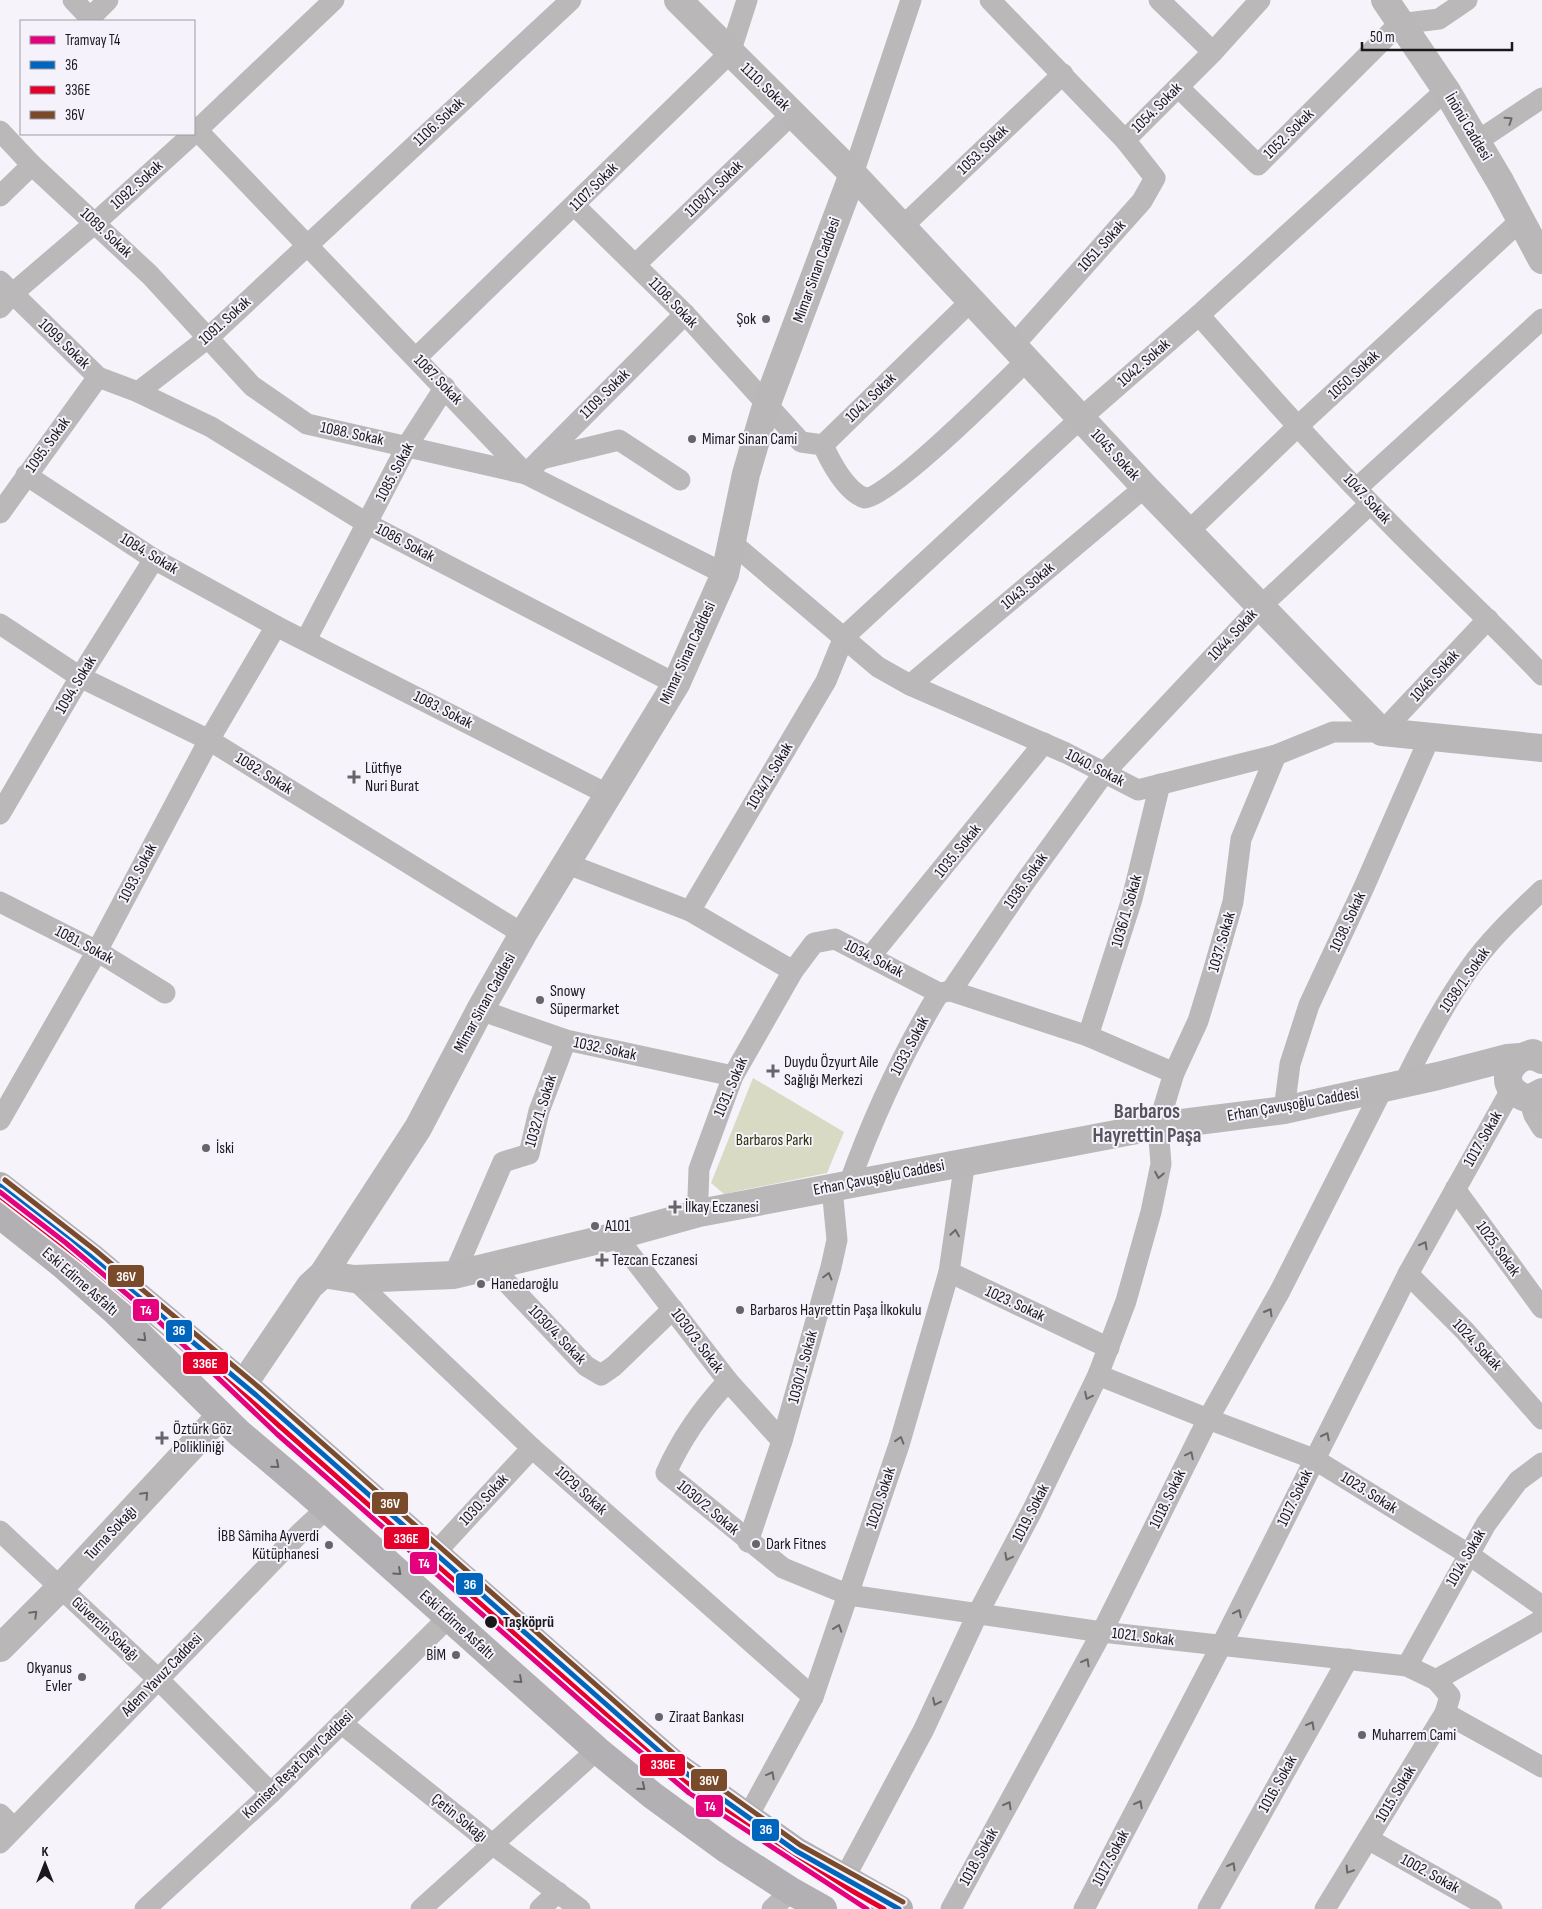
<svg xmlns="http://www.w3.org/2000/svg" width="1542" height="1909" font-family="'Sofia Sans Condensed',sans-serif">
<rect width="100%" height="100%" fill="#f6f4fa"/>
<polygon fill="#d8dac4" points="753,1078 844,1132 827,1173 724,1194 711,1183"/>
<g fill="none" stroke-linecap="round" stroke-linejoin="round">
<g stroke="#bab8b9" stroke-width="21">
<polyline points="73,0 93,21"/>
<polyline points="990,0 1125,140 1155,178 1142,201 1013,346"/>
<polyline points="1159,0 1213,52"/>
<polyline points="90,18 108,0"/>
<polyline points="1178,87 1258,165 1399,24 1439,19 1467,0"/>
<polyline points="194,127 526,474 725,574"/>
<polyline points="0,131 32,165 150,275 252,386 307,424 526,474 685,314"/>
<polyline points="194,133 334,0"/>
<polyline points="1125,140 1213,52 1260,0"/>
<polyline points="1476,142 1542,98"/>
<polyline points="853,174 911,0"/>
<polyline points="0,196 32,165"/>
<polyline points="575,206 685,314 801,442 823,445 971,301"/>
<polyline points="902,227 1063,74"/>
<polyline points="636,264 793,113"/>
<polyline points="0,281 98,377 138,392 211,427 368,524 676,684"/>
<polyline points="0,308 12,294 95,223 193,134"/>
<path d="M1199 315C1256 380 1313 445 1373 506 1428 564 1488 617 1542 675"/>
<polyline points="416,358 730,53 747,0"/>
<polyline points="138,392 208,338 571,0"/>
<path d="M823 445C830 461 846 492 865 498 884 503 1007 380 1027 360"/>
<polyline points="541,459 619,440 680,480"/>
<polyline points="26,475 154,559 276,626 609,795"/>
<polyline points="1357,488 1542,319"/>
<polyline points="0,513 98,377"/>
<polyline points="1188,532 1297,427 1521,220"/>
<polyline points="731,542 878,667 910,685 1066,753 1138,790 1276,755 1333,732 1382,732 1488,619"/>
<polyline points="0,624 80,677 209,740 523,934"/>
<polyline points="306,640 407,446 445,387"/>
<polyline points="910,685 1145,487"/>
<polyline points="0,814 80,677 154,559"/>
<polyline points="565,863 690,911 793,971"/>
<polyline points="0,902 97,951 165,993"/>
<polyline points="690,911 826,681 844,637 1081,418 1199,315 1446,90"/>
<polyline points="870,957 1044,743"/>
<polyline points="951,991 1025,882 1104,773 1261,606 1370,504"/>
<polyline points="480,1010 566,1040 733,1076"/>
<polyline points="1088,1036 1132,899 1160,784"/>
<path d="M1404 1083C1423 1044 1444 1004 1469 969 1489 940 1517 914 1542 890"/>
<polyline points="1529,1099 1534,1115 1542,1128"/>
<polyline points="1284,1110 1290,1064 1309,1005 1364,887 1429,739"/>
<polyline points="0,1120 97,951 209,740 276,626"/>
<path d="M849 1184C873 1117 902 1054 939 993"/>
<polyline points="1455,1189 1542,1308"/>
<polyline points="699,1213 698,1196 699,1169 733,1076 793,971 814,943 835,939 939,993 951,991 1088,1036 1174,1073"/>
<polyline points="616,1236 728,1381 782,1441"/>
<polyline points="490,1265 586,1366 601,1375 614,1366 673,1309"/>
<polyline points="949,1272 1109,1348"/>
<polyline points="1408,1274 1465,1331 1542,1419"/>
<polyline points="454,1275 503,1162 529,1154 539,1111 566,1040"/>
<polyline points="354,1279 532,1448 813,1697"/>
<polyline points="1098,1375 1208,1419 1314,1459 1468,1554 1542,1606"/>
<path d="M728 1381C702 1409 681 1439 666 1473L783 1568 849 1595 1102 1632 1407 1666 1436 1680 1450 1696 1445 1713 1325 1909"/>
<polyline points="0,1531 158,1679 271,1793"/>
<polyline points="748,1542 782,1441 831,1267 837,1240 832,1188"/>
<polyline points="435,1553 532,1448"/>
<polyline points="1407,1666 1486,1524 1518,1481 1542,1463"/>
<polyline points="1436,1680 1542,1620"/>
<polyline points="1445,1713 1542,1767"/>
<polyline points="341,1723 492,1844 580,1909"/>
<polyline points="0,1814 14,1828"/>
<polyline points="747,1818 813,1697 899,1445 949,1272 965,1161"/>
<polyline points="1368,1839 1492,1909"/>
<polyline points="0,1843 300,1533 326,1509"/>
<polyline points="844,1879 924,1729 977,1615 1032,1511 1098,1375 1126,1301 1151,1212 1161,1164 1158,1126 1174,1073 1198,1021 1213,972 1233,902 1241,839 1276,755"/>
<polyline points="145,1909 271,1793 448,1618"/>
<polyline points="421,1909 597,1750"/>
<polyline points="540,1909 558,1892"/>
<polyline points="772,1909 791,1891"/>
<polyline points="951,1909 1102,1632 1208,1419 1280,1291 1383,1088"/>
<polyline points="1084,1909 1221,1646 1408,1274 1511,1090"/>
<polyline points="1208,1909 1348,1659"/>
</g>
<g stroke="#bab7b9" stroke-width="28">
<polyline points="678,0 853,174 1145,487 1382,732 1542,748"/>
<polyline points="1385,0 1446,90 1501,183 1542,260"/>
<path d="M1533 1053C1504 1061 1497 1090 1529 1099L1542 1092"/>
<polyline points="323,1274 354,1279 454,1275 616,1236 699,1213 1158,1126 1284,1110 1438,1076 1507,1058 1534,1056 1542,1060"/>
<polyline points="243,1385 310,1286 323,1274 418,1128 480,1010 523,934 676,684 725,574 746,474 766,406 853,174"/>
<polyline points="0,1648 60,1588 220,1416"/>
</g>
<g stroke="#b2b0b2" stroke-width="28">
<polyline points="0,1186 90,1256 256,1395 676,1766 796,1851 899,1909"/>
<polyline points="0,1215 63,1265 115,1311 239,1433 305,1489 597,1750 652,1795 726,1849 791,1891 823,1909"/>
</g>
<defs>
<polyline id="bus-1" points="0,1186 90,1256 256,1395 676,1766 796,1851 899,1909"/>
<polyline id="bus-2" points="0,1196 85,1262 251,1401 671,1772 792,1857 884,1909"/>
<polyline id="bus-3" points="5,1180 95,1250 261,1389 681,1760 800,1845 903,1902"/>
</defs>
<use href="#bus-1" stroke="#f5f2fc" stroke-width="9"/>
<use href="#bus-2" stroke="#f5f2fc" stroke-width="9"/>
<use href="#bus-3" stroke="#f5f2fc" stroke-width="9"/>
<use href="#bus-1" stroke="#0065bd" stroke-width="5"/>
<use href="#bus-2" stroke="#e4002b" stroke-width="5"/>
<use href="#bus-3" stroke="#7a4b2a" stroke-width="5"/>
<defs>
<polyline id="tram-1" points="0,1192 66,1243 154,1317 277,1434 599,1717 689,1793 867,1909"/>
</defs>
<use href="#tram-1" stroke="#f5f2fc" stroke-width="9"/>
<use href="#tram-1" stroke="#e5007d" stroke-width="5"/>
</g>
<defs><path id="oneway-chevron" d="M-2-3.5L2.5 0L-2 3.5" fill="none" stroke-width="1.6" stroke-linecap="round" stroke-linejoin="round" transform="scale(1.25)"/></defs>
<g stroke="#6a686a">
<use href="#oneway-chevron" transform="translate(1509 120) rotate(-34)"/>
<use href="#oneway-chevron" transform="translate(1159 1175) rotate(101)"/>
<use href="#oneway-chevron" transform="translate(955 1233) rotate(-81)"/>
<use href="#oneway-chevron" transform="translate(1424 1245) rotate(-61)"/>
<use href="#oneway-chevron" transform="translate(828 1276) rotate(-75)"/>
<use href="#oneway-chevron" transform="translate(1269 1312) rotate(-60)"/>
<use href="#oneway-chevron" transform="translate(1088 1396) rotate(116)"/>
<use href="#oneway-chevron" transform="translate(1326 1436) rotate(-63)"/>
<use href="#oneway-chevron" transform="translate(900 1440) rotate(-73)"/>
<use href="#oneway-chevron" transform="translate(1190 1455) rotate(-64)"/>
<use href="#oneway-chevron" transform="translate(145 1495) rotate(-47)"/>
<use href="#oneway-chevron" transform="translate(1008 1557) rotate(118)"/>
<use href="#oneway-chevron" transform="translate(1238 1613) rotate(-64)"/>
<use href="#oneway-chevron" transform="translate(34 1614) rotate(-45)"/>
<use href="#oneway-chevron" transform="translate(838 1628) rotate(-71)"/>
<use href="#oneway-chevron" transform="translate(1086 1662) rotate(-61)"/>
<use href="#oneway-chevron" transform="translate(936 1702) rotate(115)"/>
<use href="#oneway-chevron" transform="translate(1311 1725) rotate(-61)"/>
<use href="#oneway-chevron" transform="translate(771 1775) rotate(-62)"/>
<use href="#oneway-chevron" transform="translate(1139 1804) rotate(-62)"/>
<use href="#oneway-chevron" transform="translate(1008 1805) rotate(-61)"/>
<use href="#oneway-chevron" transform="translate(1232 1866) rotate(-61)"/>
<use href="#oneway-chevron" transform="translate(1349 1870) rotate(122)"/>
</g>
<g stroke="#666466">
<use href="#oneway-chevron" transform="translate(143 1338) rotate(44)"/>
<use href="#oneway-chevron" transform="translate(276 1465) rotate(40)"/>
<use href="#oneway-chevron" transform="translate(398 1572) rotate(42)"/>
<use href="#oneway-chevron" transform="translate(519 1680) rotate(42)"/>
<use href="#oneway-chevron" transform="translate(642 1787) rotate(39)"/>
</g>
<g fill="#666569" stroke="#f5f2fc" stroke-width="2">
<circle cx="766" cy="319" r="5"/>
<circle cx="692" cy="439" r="5"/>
<path d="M351.5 769.5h5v5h5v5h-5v5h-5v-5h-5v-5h5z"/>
<circle cx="540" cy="1000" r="5"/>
<path d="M770.5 1063.5h5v5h5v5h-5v5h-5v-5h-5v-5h5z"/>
<circle cx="206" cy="1148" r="5"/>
<path d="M672.5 1199.5h5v5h5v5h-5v5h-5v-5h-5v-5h5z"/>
<circle cx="595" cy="1226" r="5"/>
<path d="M599.5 1252.5h5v5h5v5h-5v5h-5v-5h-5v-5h5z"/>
<circle cx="481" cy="1284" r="5"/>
<circle cx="740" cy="1310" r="5"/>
<path d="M159.5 1430.5h5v5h5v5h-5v5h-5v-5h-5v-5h5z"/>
<circle cx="756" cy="1544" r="5"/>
<circle cx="329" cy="1545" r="5"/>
<circle cx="456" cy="1655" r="5"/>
<circle cx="82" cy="1677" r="5"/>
<circle cx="659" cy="1717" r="5"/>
<circle cx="1362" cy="1735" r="5"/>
</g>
<circle fill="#19181b" stroke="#f5f2fc" stroke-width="2" cx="491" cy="1622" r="7"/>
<g text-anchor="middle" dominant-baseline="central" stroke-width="4" stroke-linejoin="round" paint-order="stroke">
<g font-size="16" fill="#19181b" stroke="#f5f2fc">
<text transform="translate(765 87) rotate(44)">1110. Sokak</text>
<text transform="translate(1157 108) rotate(-45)">1054. Sokak</text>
<text transform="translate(439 122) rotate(-43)">1106. Sokak</text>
<text transform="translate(1468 127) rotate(59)">İnönü Caddesi</text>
<text transform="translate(1289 134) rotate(-45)">1052. Sokak</text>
<text transform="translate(983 150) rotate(-44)">1053. Sokak</text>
<text transform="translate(137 185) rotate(-42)">1092. Sokak</text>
<text transform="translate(594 187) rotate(-45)">1107. Sokak</text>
<text transform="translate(714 189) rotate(-44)">1108/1. Sokak</text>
<text transform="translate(106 233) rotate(43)">1089. Sokak</text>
<text transform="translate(1102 246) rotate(-48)">1051. Sokak</text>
<text transform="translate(817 270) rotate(-70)">Mimar Sinan Caddesi</text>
<text transform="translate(673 303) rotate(46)">1108. Sokak</text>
<text transform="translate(225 321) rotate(-42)">1091. Sokak</text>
<text transform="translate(64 344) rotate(44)">1099. Sokak</text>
<text transform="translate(1144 363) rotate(-41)">1042. Sokak</text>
<text transform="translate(1354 375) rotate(-43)">1050. Sokak</text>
<text transform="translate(438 380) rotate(46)">1087. Sokak</text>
<text transform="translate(605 394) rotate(-45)">1109. Sokak</text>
<text transform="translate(871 398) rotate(-44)">1041. Sokak</text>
<text transform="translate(352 434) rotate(12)">1088. Sokak</text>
<text transform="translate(48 445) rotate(-54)">1095. Sokak</text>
<text transform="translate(1115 455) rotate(47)">1045. Sokak</text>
<text transform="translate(395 472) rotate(-62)">1085. Sokak</text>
<text transform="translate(1367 499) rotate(47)">1047. Sokak</text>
<text transform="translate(405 543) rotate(28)">1086. Sokak</text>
<text transform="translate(149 554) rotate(31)">1084. Sokak</text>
<text transform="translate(1028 586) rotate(-40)">1043. Sokak</text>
<text transform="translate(1233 635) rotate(-47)">1044. Sokak</text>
<text transform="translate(688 653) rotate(-65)">Mimar Sinan Caddesi</text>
<text transform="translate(1435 676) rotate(-47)">1046. Sokak</text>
<text transform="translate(76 685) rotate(-59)">1094. Sokak</text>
<text transform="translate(443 710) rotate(27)">1083. Sokak</text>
<text transform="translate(1095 768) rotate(27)">1040. Sokak</text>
<text transform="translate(264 774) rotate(32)">1082. Sokak</text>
<text transform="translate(770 776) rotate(-59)">1034/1. Sokak</text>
<text transform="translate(958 851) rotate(-51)">1035. Sokak</text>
<text transform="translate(138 873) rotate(-62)">1093. Sokak</text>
<text transform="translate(1026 881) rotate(-55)">1036. Sokak</text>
<text transform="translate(1127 911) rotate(-74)">1036/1. Sokak</text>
<text transform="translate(1348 922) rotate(-65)">1038. Sokak</text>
<text transform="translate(1222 942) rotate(-74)">1037. Sokak</text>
<text transform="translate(84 945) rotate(28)">1081. Sokak</text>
<text transform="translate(874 959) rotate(27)">1034. Sokak</text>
<text transform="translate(1465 980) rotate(-55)">1038/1. Sokak</text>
<text transform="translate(485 1003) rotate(-61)">Mimar Sinan Caddesi</text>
<text transform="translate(910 1046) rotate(-62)">1033. Sokak</text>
<text transform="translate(605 1049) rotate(12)">1032. Sokak</text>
<text transform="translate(731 1087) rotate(-67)">1031. Sokak</text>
<text transform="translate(1293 1105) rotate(-10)">Erhan Çavuşoğlu Caddesi</text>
<text transform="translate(541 1111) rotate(-73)">1032/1. Sokak</text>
<text transform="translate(1483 1139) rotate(-60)">1017. Sokak</text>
<text transform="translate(879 1178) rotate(-11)">Erhan Çavuşoğlu Caddesi</text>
<text transform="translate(1498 1249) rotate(54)">1025. Sokak</text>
<text transform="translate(80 1282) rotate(41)">Eski Edirne Asfaltı</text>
<text transform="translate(1015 1304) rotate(25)">1023. Sokak</text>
<text transform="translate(557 1335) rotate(46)">1030/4. Sokak</text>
<text transform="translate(697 1341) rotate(53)">1030/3. Sokak</text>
<text transform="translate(1477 1345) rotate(47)">1024. Sokak</text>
<text transform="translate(803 1367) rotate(-75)">1030/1. Sokak</text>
<text transform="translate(581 1491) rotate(42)">1029. Sokak</text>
<text transform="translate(1369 1493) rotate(32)">1023. Sokak</text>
<text transform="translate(881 1498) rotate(-72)">1020. Sokak</text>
<text transform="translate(1295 1498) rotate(-64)">1017. Sokak</text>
<text transform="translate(1168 1499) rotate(-64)">1018. Sokak</text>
<text transform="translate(484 1500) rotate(-47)">1030. Sokak</text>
<text transform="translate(708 1508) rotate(40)">1030/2. Sokak</text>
<text transform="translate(1031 1513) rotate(-63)">1019. Sokak</text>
<text transform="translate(111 1533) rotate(-47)">Turna Sokağı</text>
<text transform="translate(1466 1558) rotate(-60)">1014. Sokak</text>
<text transform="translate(457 1625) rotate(42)">Eski Edirne Asfaltı</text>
<text transform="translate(105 1629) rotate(43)">Güvercin Sokağı</text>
<text transform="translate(1143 1637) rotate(7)">1021. Sokak</text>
<text transform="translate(162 1675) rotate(-46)">Adem Yavuz Caddesi</text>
<text transform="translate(298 1765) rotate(-44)">Komiser Reşat Dayı Caddesi</text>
<text transform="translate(1278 1784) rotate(-61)">1016. Sokak</text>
<text transform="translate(1396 1794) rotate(-59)">1015. Sokak</text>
<text transform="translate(459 1818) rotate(39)">Çetin Sokağı</text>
<text transform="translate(979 1857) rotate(-61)">1018. Sokak</text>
<text transform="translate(1111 1858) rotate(-62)">1017. Sokak</text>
<text transform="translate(1430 1874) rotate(29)">1002. Sokak</text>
</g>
<g font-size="16" fill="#19181b" stroke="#f5f2fc" text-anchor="start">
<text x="756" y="319" text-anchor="end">Şok</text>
<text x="702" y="439">Mimar Sinan Cami</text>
<text x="365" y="768">Lütfiye<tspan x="365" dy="18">Nuri Burat</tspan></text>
<text x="550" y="991">Snowy<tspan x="550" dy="18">Süpermarket</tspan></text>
<text x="784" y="1062">Duydu Özyurt Aile<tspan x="784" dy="18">Sağlığı Merkezi</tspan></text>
<text x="216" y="1148">İski</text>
<text x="685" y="1207">İlkay Eczanesi</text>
<text x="605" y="1226">A101</text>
<text x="612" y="1260">Tezcan Eczanesi</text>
<text x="491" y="1284">Hanedaroğlu</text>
<text x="750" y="1310">Barbaros Hayrettin Paşa İlkokulu</text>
<text x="173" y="1429">Öztürk Göz<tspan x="173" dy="18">Polikliniği</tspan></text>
<text x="319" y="1536" text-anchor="end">İBB Sâmiha Ayverdi<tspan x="319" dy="18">Kütüphanesi</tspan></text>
<text x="766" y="1544">Dark Fitnes</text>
<text x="446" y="1655" text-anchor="end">BİM</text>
<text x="72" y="1668" text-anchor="end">Okyanus<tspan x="72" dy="18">Evler</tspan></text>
<text x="669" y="1717">Ziraat Bankası</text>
<text x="1372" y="1735">Muharrem Cami</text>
</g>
<g font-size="16" fill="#2f3105" stroke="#f5f2fc">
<text x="774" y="1140">Barbaros Parkı</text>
</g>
<g font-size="16" font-weight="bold" fill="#19181b" stroke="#f5f2fc" text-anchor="start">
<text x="503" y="1622">Taşköprü</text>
</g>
<g font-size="21" font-weight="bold" fill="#57545d" stroke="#f5f2fc">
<text x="1147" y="1111">Barbaros<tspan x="1147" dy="24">Hayrettin Paşa</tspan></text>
</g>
</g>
<g stroke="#f5f2fc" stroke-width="2">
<rect x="107" y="1264" width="38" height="24" rx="5" fill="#7a4b2a"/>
<rect x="132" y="1298" width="28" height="24" rx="5" fill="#e5007d"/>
<rect x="165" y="1319" width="28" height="24" rx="5" fill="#0065bd"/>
<rect x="182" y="1351" width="47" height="24" rx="5" fill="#e4002b"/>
<rect x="371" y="1491" width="38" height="24" rx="5" fill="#7a4b2a"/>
<rect x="383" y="1526" width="47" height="24" rx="5" fill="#e4002b"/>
<rect x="409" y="1551" width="29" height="24" rx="5" fill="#e5007d"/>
<rect x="455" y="1572" width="29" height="24" rx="5" fill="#0065bd"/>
<rect x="639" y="1753" width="47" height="24" rx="5" fill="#e4002b"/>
<rect x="690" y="1768" width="38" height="24" rx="5" fill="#7a4b2a"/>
<rect x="695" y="1794" width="29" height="24" rx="5" fill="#e5007d"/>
<rect x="751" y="1818" width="29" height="24" rx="5" fill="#0065bd"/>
</g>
<g font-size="14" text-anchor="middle" font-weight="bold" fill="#fff">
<text x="126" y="1281">36V</text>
<text x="146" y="1315">T4</text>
<text x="179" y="1335">36</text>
<text x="205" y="1368">336E</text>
<text x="390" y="1508">36V</text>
<text x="406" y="1543">336E</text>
<text x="424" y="1568">T4</text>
<text x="470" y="1589">36</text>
<text x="663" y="1769">336E</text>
<text x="709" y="1785">36V</text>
<text x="710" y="1811">T4</text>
<text x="766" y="1834">36</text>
</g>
<rect x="20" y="20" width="175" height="115" fill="#f5f2fc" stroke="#9d9ba2"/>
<rect x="30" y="36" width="25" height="8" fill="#e5007d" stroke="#9d9ba2"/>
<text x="65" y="45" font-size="15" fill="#19181b">Tramvay T4</text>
<rect x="30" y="61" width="25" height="8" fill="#0065bd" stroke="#9d9ba2"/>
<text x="65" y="70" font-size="15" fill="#19181b">36</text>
<rect x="30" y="86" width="25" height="8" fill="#e4002b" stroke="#9d9ba2"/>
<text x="65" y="95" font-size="15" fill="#19181b">336E</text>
<rect x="30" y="111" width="25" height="8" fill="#7a4b2a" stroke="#9d9ba2"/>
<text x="65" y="120" font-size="15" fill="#19181b">36V</text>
<g transform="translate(45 1864)" stroke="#f5f2fc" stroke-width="4" paint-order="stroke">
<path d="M0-4L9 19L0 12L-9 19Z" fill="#19181b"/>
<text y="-8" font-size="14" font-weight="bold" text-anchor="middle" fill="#19181b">K</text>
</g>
<path d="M1362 42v8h150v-8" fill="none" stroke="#19181b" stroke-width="2.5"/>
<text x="1370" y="42" font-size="15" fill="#19181b" stroke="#f5f2fc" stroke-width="4" paint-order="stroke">50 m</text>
</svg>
